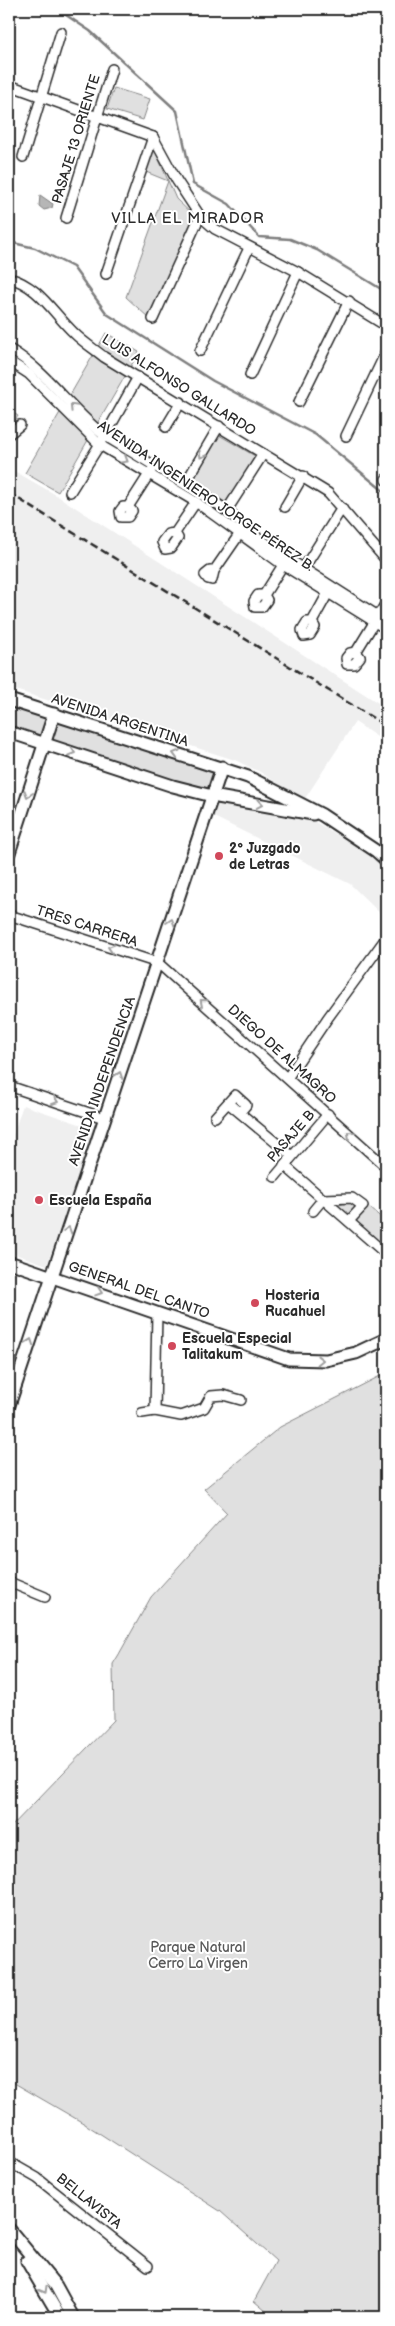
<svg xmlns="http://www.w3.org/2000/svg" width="395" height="2326" font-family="'Balsamiq Sans',sans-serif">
<rect width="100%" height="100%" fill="#fff"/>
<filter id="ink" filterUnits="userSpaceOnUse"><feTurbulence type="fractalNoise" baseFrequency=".02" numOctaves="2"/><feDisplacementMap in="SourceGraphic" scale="10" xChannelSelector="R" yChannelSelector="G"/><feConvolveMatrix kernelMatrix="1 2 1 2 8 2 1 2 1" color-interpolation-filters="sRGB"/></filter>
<g filter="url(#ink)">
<g fill="#efefef">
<polygon points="9,468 56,495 386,708 386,743 355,722 304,800 260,772 235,760 9,688"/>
<polygon points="217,803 312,820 371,855 386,869 386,919 350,884 212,816"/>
<polygon points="23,1105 94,1129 47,1265 9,1252 9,1147"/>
</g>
<g fill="#e0e0e0" stroke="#868686">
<polygon points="114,88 150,99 143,120 107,109"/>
<polygon points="154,148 176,199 196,218 150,319 126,297 168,181 146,172"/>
<polygon points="106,333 139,352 58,492 25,473"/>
<polygon points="9,410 18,416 9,430"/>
<polygon points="219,435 255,456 227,504 189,481"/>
<polygon points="9,701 215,771 209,794 9,728"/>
<polygon points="351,1202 358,1208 348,1218 335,1206"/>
<polygon points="369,1207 386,1222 386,1247 356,1221"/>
<polygon points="386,1373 386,2317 273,2317 254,2301 276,2261 220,2211 85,2124 9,2080 9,1829 114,1720 113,1664 118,1656 151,1597 227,1513 204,1489 280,1427"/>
</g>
<polygon fill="#b6b6b6" stroke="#7e7e7e" points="40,195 53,204 52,208 44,210 39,206"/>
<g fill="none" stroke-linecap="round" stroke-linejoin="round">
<g stroke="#7e7e7e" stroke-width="2.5">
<polyline points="57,9 90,31 177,111 193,184 229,204 259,237 290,239 317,250 386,292"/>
<polyline points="9,242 35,248 73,267 107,314 213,381 316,435 386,493"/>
</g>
<defs>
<g id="minor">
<polyline points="9,85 153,137 177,181 200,216 215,229 298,272 386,326"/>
<polyline points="23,157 61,32"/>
<polyline points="66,218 112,69"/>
<polyline points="106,274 153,137"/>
<path d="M9 278C38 285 53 313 74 333 83 342 94 349 104 357L328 493 386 560"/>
<polyline points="153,319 200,216"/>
<path d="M9 349C47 371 71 410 105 436L227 510 245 528 284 556 386 621"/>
<polyline points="200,351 249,248"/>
<polyline points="9,361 29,374 100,445 196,502 283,565 386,629"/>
<polyline points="250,375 298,272"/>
<polyline points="299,402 349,301"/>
<polyline points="166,427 181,402"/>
<polyline points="9,434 20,425"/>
<polyline points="346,436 386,352"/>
<polyline points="386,480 386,479"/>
<polyline points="185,484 219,426"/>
<polyline points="70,492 105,436 138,377"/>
<polyline points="128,507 132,511 128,517 121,517 120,511 123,507 128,507 151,471"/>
<polyline points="285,507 303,476"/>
<polyline points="227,510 263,454"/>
<polyline points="175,533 178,538 171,548 165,549 162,542 168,534 175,533 196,502"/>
<polyline points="214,571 212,580 208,579 205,575 210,571 214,571 243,529"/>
<polyline points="302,571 342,508"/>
<polyline points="264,595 267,600 262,607 255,607 254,601 258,595 264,595 283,565"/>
<polyline points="312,622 315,627 310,635 304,636 302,630 307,622 312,622 328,593"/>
<polyline points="356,652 360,657 354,664 347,664 346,658 350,653 356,652 386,603"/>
<polyline points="9,915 158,963 386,1167"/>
<polyline points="288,1077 327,1019 386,938"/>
<polyline points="9,1086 104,1118"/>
<polyline points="228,1103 292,1156"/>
<polyline points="215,1117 235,1095 246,1105 240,1112"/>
<polyline points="284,1165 386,1254"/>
<polyline points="275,1177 328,1114"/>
<polyline points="313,1211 323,1199 352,1198 363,1206 349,1221"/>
<polyline points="157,1313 155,1411 181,1416 204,1408 211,1396 223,1395 241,1400"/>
<polyline points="142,1413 155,1411"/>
<polyline points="9,1582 45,1597"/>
<polyline points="9,2162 37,2178 148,2266"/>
</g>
<g id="major">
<polyline points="9,700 248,777 322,815 376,851 386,860"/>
<polyline points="9,732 173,786 212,796 313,814"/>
<polyline points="9,853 54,714"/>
<polyline points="9,1262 289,1359 326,1360 356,1353 386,1339"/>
<polyline points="9,1405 222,767"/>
<polyline points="9,2229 56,2286 73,2317"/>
<polyline points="27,2261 60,2317"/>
</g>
</defs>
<use href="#minor" stroke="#2b2b2b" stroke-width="12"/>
<use href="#major" stroke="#2b2b2b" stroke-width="15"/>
<use href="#minor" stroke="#fff" stroke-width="9"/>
<use href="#major" stroke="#fff" stroke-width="11"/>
<polyline stroke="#2b2b2b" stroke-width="2.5" stroke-dasharray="8 4" stroke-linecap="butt" points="9,493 386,726"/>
</g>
<defs><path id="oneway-chevron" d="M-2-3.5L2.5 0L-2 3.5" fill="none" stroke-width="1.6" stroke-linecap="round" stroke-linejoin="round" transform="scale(1.25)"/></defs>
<g stroke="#a0a0a0">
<use href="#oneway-chevron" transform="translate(73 407) rotate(-134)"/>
<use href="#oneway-chevron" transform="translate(202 455) rotate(121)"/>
<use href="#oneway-chevron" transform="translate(125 460) rotate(31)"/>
<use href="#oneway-chevron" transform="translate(72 752) rotate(19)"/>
<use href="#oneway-chevron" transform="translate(176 754) rotate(-164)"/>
<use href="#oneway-chevron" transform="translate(28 794) rotate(108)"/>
<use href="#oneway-chevron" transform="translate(260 804) rotate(10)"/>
<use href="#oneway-chevron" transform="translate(171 922) rotate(-72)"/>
<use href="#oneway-chevron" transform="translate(111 948) rotate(-162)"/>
<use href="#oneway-chevron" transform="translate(203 1002) rotate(-139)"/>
<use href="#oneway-chevron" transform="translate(119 1075) rotate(-71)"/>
<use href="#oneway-chevron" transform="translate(55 1101) rotate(18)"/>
<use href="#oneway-chevron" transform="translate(350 1134) rotate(-138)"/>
<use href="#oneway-chevron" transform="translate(68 1230) rotate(-72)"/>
<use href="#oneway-chevron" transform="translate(99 1292) rotate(19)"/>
<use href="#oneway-chevron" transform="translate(30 1342) rotate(-71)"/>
<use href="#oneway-chevron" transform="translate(320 1360) rotate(-1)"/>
<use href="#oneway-chevron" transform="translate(44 2290) rotate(60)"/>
</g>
</g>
<g fill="#d1495b" stroke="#fff" stroke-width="2">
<circle cx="219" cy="856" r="5"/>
<circle cx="39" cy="1200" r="5"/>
<circle cx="255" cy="1303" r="5"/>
<circle cx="172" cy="1346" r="5"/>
</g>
<g text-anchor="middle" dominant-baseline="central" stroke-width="4" stroke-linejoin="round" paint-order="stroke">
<g font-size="14" fill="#2b2b2b" stroke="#fff">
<text transform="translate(76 139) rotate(-73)">PASAJE 13 ORIENTE</text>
<text transform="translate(179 385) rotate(32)">LUIS ALFONSO GALLARDO</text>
<text transform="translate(206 496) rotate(34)">AVENIDA INGENIERO JORGE PÉREZ B.</text>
<text transform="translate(120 720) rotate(18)">AVENIDA ARGENTINA</text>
<text transform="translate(87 926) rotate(18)">TRES CARRERA</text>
<text transform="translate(282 1054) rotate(42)">DIEGO DE ALMAGRO</text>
<text transform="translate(102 1081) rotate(-71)">AVENIDA INDEPENDENCIA</text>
<text transform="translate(291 1136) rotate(-49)">PASAJE B</text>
<text transform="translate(139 1290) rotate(19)">GENERAL DEL CANTO</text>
<text transform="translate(89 2201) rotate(39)">BELLAVISTA</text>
</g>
<g font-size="14" font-weight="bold" fill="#2b2b2b" stroke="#fff" text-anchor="start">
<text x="229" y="848">2º Juzgado<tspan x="229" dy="16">de Letras</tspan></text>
<text x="49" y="1200">Escuela España</text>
<text x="265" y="1295">Hosteria<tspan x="265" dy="16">Rucahuel</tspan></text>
<text x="182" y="1338">Escuela Especial<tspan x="182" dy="16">Talitakum</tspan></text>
</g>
<g font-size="14" fill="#585858" stroke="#fff">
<text x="198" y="1947">Parque Natural<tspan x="198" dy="16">Cerro La Virgen</tspan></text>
</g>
<g font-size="15" letter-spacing="1" fill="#2b2b2b" stroke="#fff">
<text x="188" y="218">VILLA EL MIRADOR</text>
</g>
</g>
<rect width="395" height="2326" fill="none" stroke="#fff" stroke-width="30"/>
<rect x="15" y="15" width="365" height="2296" fill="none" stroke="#2b2b2b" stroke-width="2" filter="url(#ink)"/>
</svg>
